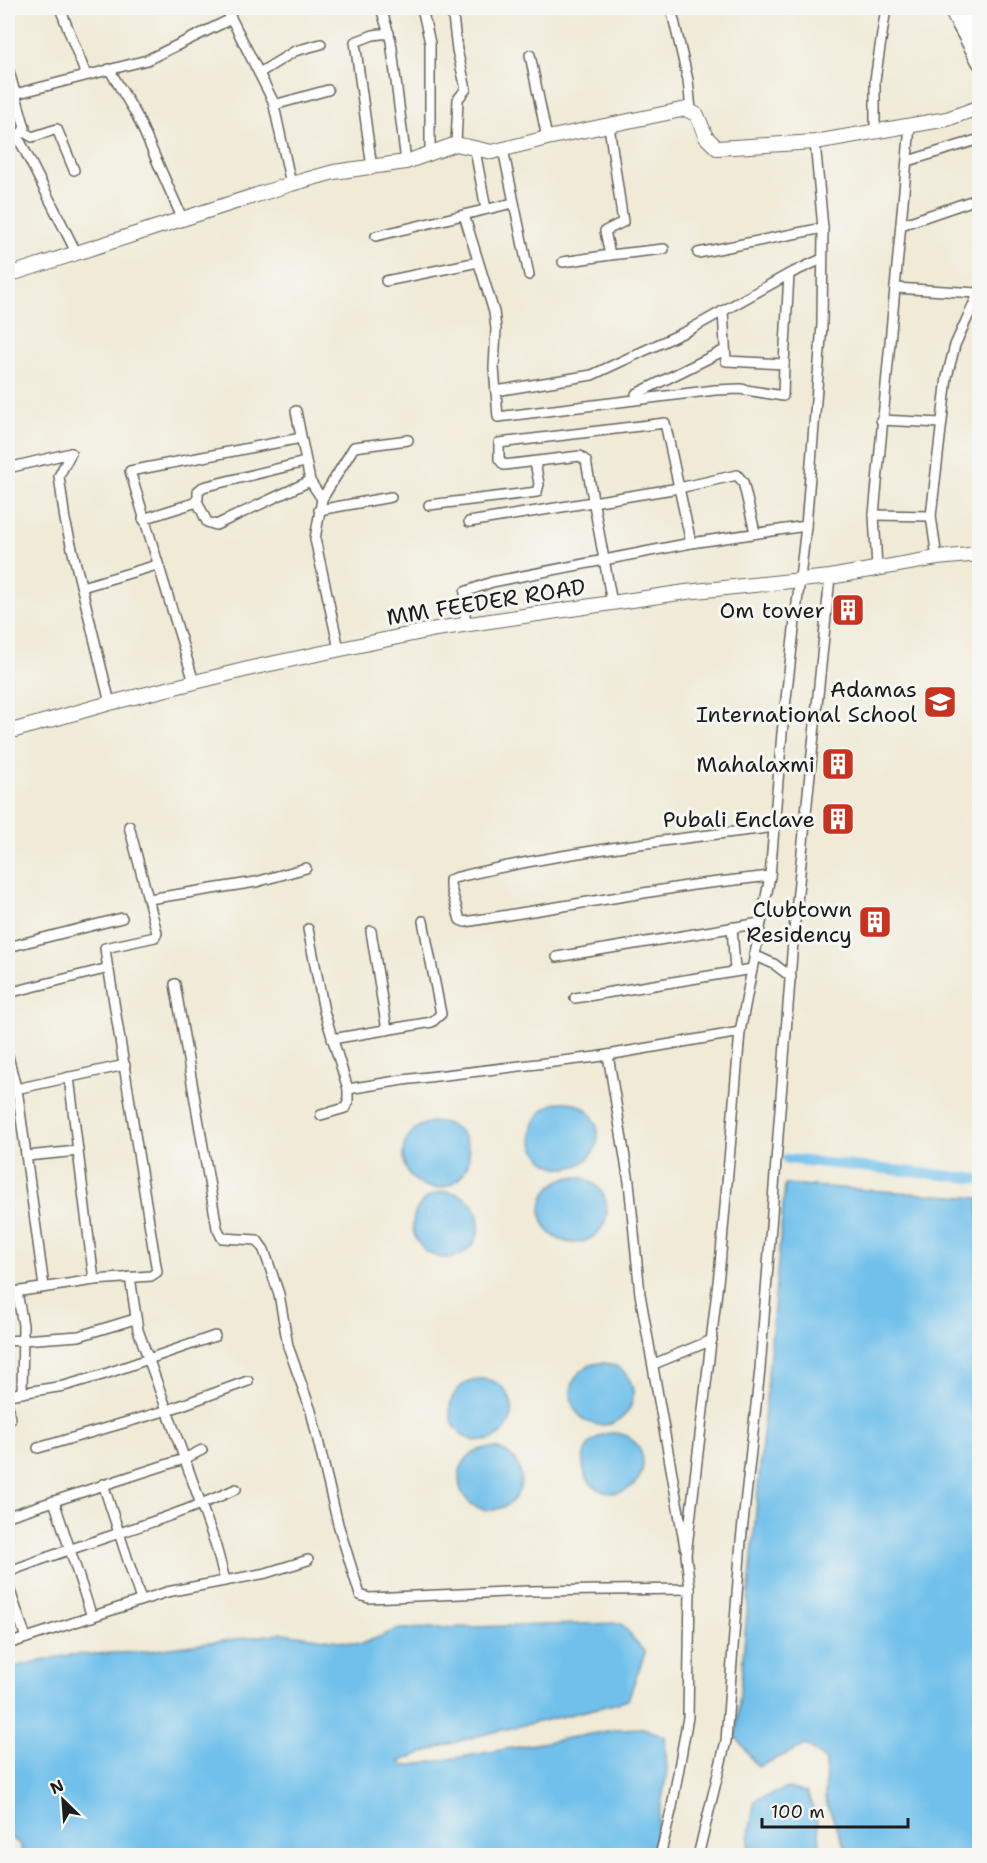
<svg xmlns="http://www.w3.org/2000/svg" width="987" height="1863" font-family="'Shantell Sans',sans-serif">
<rect width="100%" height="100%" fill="#f6f6f2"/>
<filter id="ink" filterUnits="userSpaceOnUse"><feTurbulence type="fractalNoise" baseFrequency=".0167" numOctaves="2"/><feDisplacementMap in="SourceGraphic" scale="12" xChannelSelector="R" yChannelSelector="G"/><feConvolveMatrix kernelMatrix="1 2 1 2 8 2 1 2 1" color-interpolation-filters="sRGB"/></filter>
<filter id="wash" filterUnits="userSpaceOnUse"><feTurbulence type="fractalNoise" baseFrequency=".008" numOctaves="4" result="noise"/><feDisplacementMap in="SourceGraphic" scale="24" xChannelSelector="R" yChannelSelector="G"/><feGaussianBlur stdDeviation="1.35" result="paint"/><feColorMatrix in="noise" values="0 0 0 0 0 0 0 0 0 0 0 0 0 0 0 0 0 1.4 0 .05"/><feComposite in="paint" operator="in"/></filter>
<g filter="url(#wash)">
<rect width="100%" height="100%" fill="#f0ead6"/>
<g fill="#6fc0eb" stroke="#466e84" stroke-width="1.5">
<circle cx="565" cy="1135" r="33"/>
<circle cx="436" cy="1155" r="33"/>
<circle cx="574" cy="1210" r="33"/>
<polygon points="785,1184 979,1198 979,1855 848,1855 825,1799 826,1761 806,1745 758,1767 736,1737"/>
<circle cx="446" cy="1225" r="33"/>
<circle cx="602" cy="1394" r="31"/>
<circle cx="481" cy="1410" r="31"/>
<circle cx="613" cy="1463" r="30"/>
<circle cx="490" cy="1479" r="31"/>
<path d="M621 1623 645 1653 628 1700C552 1722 472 1731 399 1762L405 1766 427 1763 619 1729 643 1728 665 1736 667 1771 652 1855 24 1856 19 1843 8 1836V1668L69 1655 141 1652 283 1633 361 1644 399 1629Z"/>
<polygon points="788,1788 807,1793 818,1823 821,1855 749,1855 749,1835 755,1800"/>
</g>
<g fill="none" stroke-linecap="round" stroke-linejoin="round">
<polyline stroke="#6fc0eb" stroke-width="10" points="787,1159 980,1179"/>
</g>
</g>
<g filter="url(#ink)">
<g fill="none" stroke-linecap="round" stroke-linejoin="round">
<defs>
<g id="street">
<polyline points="60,8 86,75"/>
<polyline points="226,8 273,101 291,184"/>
<polyline points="381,8 391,41 406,162"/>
<polyline points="422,8 430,43 430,152"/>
<polyline points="452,8 457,50 466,89 458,99 456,144"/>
<polyline points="671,8 688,80 691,110"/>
<polyline points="530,55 547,138"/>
<polyline points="8,68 25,128 18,137 8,142"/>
<polyline points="109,69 137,116 183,220"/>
<polyline points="259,73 295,51 321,44"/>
<polyline points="15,94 147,60 231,19"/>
<polyline points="274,105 328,90"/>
<polyline points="609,126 623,222 605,231 610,255 664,249"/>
<polyline points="875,130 875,80 886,8"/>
<polyline points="24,132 32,137 57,129 74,170"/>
<polyline points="18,137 76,252"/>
<polyline points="503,149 529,275"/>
<polyline points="475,150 486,209"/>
<polyline points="908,161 980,139"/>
<polyline points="372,168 355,42 373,35 389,33"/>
<polyline points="464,215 494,312 496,329 494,368 498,417 715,390 740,389 783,396 784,364"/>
<polyline points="901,225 980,198"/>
<polyline points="376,236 513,203"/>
<polyline points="698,253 823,228"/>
<polyline points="563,262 610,255"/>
<polyline points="386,281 478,262"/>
<polyline points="895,288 977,293"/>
<polyline points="723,311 726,361 784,364 789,274"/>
<polyline points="496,391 592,375 689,330 789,274 822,259"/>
<polyline points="636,394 725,350"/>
<polyline points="296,411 310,481 322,499"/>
<polyline points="881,420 941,423"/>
<polyline points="71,453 59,476 65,520 110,703"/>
<polyline points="8,468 71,453"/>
<polyline points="197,501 207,522 216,525 310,481"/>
<polyline points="429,505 537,492 539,484 535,462"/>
<polyline points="319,510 391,497"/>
<polyline points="874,515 931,516"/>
<polyline points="143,519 194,503 198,498 198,491 203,487 305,462"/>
<polyline points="469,522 679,488 737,475 743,482 755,532"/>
<polyline points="937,558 931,516 947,377 955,345 980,290"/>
<polyline points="877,568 874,515 910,126"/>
<polyline points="82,587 157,565"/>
<polyline points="612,603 586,461 580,456 504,465 499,459 499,443 665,423 691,543"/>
<polyline points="465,625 465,592 492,582 691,543 806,526 822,325 823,228 815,142"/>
<polyline points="339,649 315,539 322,499 354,447 408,440"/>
<polyline points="194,682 130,471 301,438"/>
<path d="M770 876 693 885 465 922 460 920 450 885V880L454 878C559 852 668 840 776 827"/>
<polyline points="149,899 256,882 306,868"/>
<polyline points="732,927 735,971"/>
<polyline points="308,929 324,1011 348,1089 348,1103 345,1108 321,1115"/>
<polyline points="371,931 387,1030"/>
<polyline points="8,947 122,918"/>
<polyline points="754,955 774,964 791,977"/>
<polyline points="557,957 760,923"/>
<polyline points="108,970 105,948 155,937 157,933 129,826"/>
<polyline points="175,984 217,1228 222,1238 257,1240 264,1250 279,1294 288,1346 311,1411 338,1524 360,1595 369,1598 527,1591 690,1589"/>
<polyline points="8,993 105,969 109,971 157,1272 151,1276 94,1280 8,1293"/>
<polyline points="575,998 752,969"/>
<polyline points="332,1039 432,1022 441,1014 423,921"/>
<polyline points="608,1055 629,1182 640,1294 685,1547"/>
<polyline points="8,1056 18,1096 44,1287"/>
<polyline points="69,1077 78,1151"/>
<polyline points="16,1089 125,1065"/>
<polyline points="348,1089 403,1080 596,1057 740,1032"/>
<polyline points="27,1156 78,1151 94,1280"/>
<polyline points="130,1277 138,1330 215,1543 225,1580"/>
<polyline points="17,1292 23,1325 22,1393"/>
<polyline points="8,1341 79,1336 135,1319"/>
<polyline points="654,1364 712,1340"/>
<polyline points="8,1395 64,1386 102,1375 215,1336"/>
<polyline points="8,1406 10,1420"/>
<polyline points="38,1448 168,1410 248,1381"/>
<polyline points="103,1484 141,1600"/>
<polyline points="54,1501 92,1617"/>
<polyline points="8,1516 184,1459 202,1450"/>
<path d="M8 1572C83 1542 162 1523 236 1489"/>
<polyline points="8,1585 26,1638"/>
<polyline points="8,1644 167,1592 266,1573 308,1560"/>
<polyline points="660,1856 672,1807 688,1717 690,1589 686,1555 720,1265 740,1032 770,876 782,733 806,526"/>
<polyline points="698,1856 726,1741 741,1541 760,1369 793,941 830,577"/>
</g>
<g id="secondary">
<polyline points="8,275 291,184 334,172 406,162 456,144 492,152 547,138 686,109 697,115 706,137 717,148 815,142 947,119 980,107"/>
<polyline points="8,732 110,703 256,667 436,629 686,592 830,577 937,558 980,554"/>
</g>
<g id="primary">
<polyline points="951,8 980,62"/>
<polyline points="963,8 980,38"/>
</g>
</defs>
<use href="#street" stroke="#66645d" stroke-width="12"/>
<use href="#secondary" stroke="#66645d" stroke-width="16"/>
<use href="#primary" stroke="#66645d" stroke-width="18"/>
<use href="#street" stroke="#fff" stroke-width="9"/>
<use href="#secondary" stroke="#fff" stroke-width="14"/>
<use href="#primary" stroke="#fff" stroke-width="15"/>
</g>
</g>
<defs>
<symbol id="building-square" viewBox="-11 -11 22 22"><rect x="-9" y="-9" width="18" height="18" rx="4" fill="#c8321e" stroke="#f6f6f2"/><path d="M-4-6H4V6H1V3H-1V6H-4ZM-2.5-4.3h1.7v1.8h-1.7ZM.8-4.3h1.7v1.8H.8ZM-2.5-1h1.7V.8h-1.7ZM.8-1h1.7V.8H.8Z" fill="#fff"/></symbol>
<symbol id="school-square" viewBox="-11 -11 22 22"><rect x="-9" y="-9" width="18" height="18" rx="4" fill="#c8321e" stroke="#f6f6f2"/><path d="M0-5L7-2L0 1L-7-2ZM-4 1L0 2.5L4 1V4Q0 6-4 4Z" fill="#fff"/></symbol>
</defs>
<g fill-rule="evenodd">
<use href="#building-square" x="829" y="591" width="38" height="38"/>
<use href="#school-square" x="921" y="683" width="38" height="38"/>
<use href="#building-square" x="819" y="745" width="38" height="38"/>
<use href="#building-square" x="819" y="800" width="38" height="38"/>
<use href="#building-square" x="856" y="903" width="38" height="38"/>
</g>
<g text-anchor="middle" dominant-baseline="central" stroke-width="6" stroke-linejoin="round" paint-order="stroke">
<g font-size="22" fill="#1c1c1c" stroke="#f6f6f2">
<text transform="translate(486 602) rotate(-9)">MM FEEDER ROAD</text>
</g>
<g font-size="22" fill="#1c1c1c" stroke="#f6f6f2" text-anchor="end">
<text x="825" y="610">Om tower</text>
<text x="917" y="689">Adamas<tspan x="917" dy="25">International School</tspan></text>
<text x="815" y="764">Mahalaxmi</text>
<text x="815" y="819">Pubali Enclave</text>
<text x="852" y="909">Clubtown<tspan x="852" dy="25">Residency</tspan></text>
</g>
</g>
<rect width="987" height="1863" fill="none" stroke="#f6f6f2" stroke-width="30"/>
<g transform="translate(63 1800) rotate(335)" stroke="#f6f6f2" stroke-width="4.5" paint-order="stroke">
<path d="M0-4.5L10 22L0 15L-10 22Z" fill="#1c1c1c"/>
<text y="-9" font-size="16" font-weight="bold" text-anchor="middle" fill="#1c1c1c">N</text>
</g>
<path d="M762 1818v9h146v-9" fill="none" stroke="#1c1c1c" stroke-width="3"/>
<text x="771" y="1818" font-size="18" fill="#1c1c1c" stroke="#f6f6f2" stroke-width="4.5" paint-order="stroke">100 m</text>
</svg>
